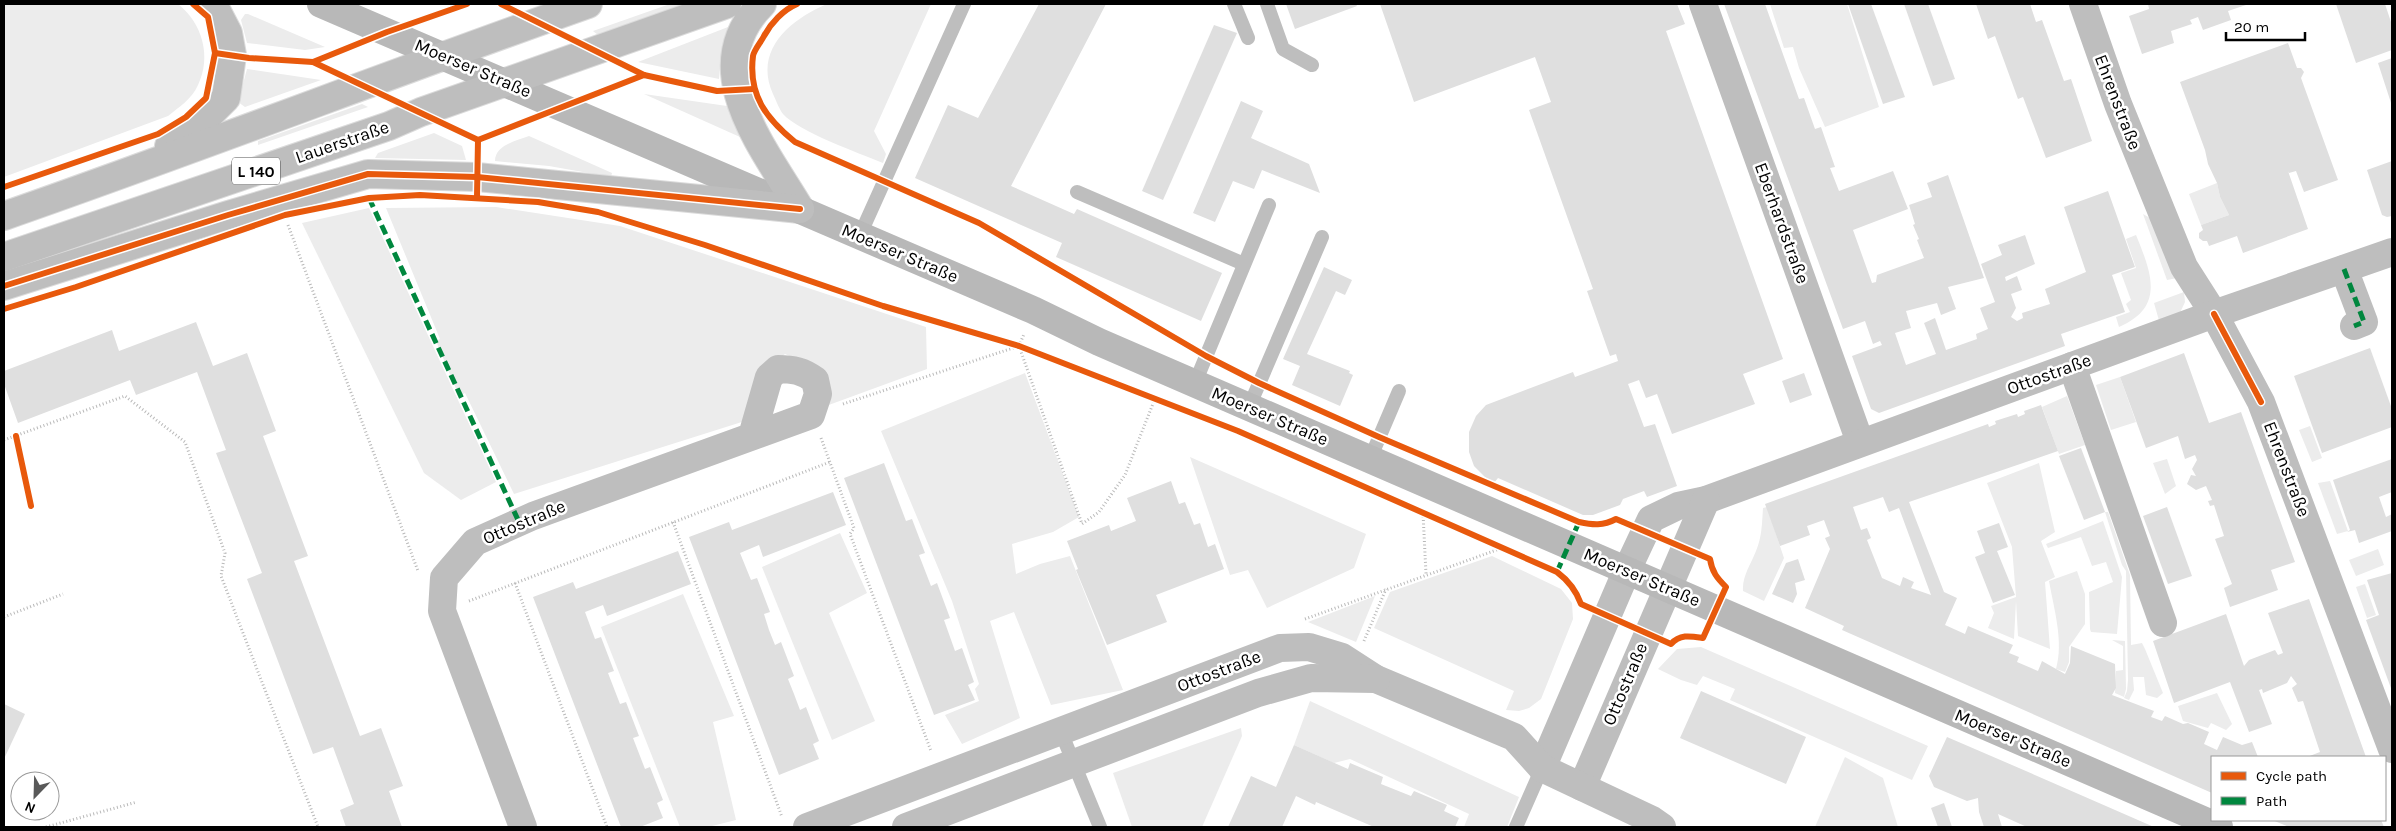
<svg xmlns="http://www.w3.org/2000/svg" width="2396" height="831" font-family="Karla,sans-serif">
<rect width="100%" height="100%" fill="#fff"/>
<g fill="#ececec">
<path d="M4 4H178C202 23 212 56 198 85 192 99 179 107 168 116L4 177Z"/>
<polygon points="670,4 685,4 598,35 593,31"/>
<path d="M827 4H931L874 131 886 154 883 163C859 153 799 132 783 114 779 109 776 100 773 94 753 50 791 19 827 4Z"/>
<polygon points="1770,4 1847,4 1879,107 1825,127 1799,68 1793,47 1784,48"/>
<polygon points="245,14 248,14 325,47 305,50 247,43 241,20"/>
<polygon points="728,27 730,28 722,46 719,79 638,62"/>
<polygon points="247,69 321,80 245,107 238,102"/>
<polygon points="644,94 727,106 743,137 740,137"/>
<polygon points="362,104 368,107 258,145 258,141"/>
<polygon points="434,133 462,146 466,160 375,158 378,153"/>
<path d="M529 136 612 173 611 177 549 166 495 161C495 145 516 141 529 136Z"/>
<polygon points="2217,183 2220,197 2229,215 2201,225 2189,194"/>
<polygon points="496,207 620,226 926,327 927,369 826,406 823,371 785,354 762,372 745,421 514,494 465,393 459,396 436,341 440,339 386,208"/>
<polygon points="369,208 496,482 461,500 424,473 302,223"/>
<polygon points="2143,214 2150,218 2177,278 2167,280"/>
<path d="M2136 235C2151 272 2166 307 2119 327L2116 317 2130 312 2126 304 2131 300 2121 273 2136 268 2126 239Z"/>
<polygon points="2184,292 2185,302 2179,315 2160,324 2154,303"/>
<polygon points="1025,373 1079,517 1053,532 1012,544 1016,574 1040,564 1070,556 1123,690 1051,705 1014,612 990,621 1020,718 962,744 945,715 979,701 975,689 979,684 952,601 881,431"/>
<polygon points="2120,377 2136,422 2111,430 2096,385"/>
<polygon points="2067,396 2085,445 2059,454 2042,407"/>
<polygon points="2310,426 2322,458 2312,462 2299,430"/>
<polygon points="1190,457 1366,534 1354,568 1267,608 1248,570 1230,575"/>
<polygon points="2167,459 2176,486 2165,494 2153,463"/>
<polygon points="2039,463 2055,532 2041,541 2055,577 2045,582 2050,649 2018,636 2016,601 2014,639 1988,628 1994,613 1991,606 2016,597 2012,547 1987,483"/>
<polygon points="2330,481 2348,531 2337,534 2318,483"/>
<path d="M1767 507 1784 558 1764 601 1743 591C1742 576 1751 564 1756 551 1762 537 1762 523 1763 508Z"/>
<polygon points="2105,512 2108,512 2130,575 2131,645 2142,643 2145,649 2163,693 2157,698 2146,695 2144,677 2133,677 2134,690 2129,700 2124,698 2127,691 2128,680 2126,571 2122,565"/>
<polygon points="2103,521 2122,577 2117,634 2091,632 2090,629 2089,592 2113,582 2106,562 2092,566 2081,537 2048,548 2046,544"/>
<polygon points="840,533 867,593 829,613 875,721 832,740 762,567"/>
<polygon points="2378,549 2384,565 2356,576 2349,560"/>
<polygon points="1492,556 1561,589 1572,603 1573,619 1541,699 1529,708 1519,711 1506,710 1514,691 1374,628 1390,592"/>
<path d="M2077 571 2085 594V624L2069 647V662L2065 672 2056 669C2064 642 2054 609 2049 581Z"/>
<polygon points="2365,584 2376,615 2367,618 2356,587"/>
<polygon points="683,594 734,716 713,722 736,820 708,827 680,827 601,627"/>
<polygon points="1375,596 1356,642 1308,622"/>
<polygon points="2112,640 2125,641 2126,689 2124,697 2115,693 2116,671 2123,670 2123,646"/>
<polygon points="1701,647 1928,746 1912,780 1730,700 1735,689 1703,676 1697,685 1681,680 1658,669 1677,649"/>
<polygon points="2217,693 2232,724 2226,730 2211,723 2208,728 2183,721 2178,706"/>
<polygon points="1310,701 1519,797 1507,827 1464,827 1469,814 1350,759 1334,763 1294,745"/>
<polygon points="1241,728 1242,736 1202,827 1132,827 1113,773"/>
<polygon points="1845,757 1883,778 1898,827 1815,827"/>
</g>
<g fill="#dfdfdf" fill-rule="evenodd">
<polygon points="1039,4 1106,4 1011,186 1074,214 1077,209 1222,273 1201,321 1056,257 1062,243 915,178 948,105 978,118"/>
<polygon points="1286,4 1356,4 1357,6 1295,29"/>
<polygon points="1380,4 1677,4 1685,24 1666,31 1783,359 1743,374 1755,404 1672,434 1657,394 1646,398 1639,380 1628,384 1644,427 1655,424 1677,486 1647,497 1644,491 1623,499 1620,505 1593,515 1583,515 1498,478 1494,483 1485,477 1474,466 1469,452 1469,432 1476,416 1486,405 1573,372 1575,377 1618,361 1616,354 1610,356 1587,291 1593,289 1529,110 1551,102 1535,57 1414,102"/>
<polygon points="1724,4 1765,4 1799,99 1804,98 1815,129 1821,127 1835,167 1830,168 1839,191 1893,171 1908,209 1853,230 1872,283 1876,282 1877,275 1924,258 1917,240 1919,239 1913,225 1915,224 1909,205 1932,197 1927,183 1948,175 1984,278 1948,287 1956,309 1941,315 1937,303 1906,311 1911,328 1895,333 1906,365 1936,354 1924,323 1935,318 1946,350 1977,339 1976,334 1988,329 1980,308 1995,302 1981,264 2002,255 1998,245 2025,235 2035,264 2005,277 2006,281 2017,276 2022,290 2011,294 2016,308 2011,317 2017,321 2023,318 2022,313 2050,304 2045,289 2086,272 2064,207 2108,191 2135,267 2112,275 2125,312 2061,334 2065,346 1879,413 1871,409 1852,356 1882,345 1880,341 1873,344 1865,321 1843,329"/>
<polygon points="1848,4 1871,4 1905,97 1883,104"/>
<polygon points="1904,4 1928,4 1955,79 1933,86"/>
<polygon points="1976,4 2030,4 2036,22 2042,20 2064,81 2071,79 2092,141 2046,158 2023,97 2018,99 1995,36 1988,39"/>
<polygon points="2148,4 2249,4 2228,11 2231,20 2203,30 2198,17 2190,20 2192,24 2171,31 2174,43 2142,54 2129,16 2149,9"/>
<polygon points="2336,4 2385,4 2392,25 2392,50 2356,63"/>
<polygon points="1214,25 1237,33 1163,200 1142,191"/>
<polygon points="2288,43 2297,68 2301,68 2304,72 2301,78 2338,180 2304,192 2296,171 2289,173 2288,171 2308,229 2243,253 2237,236 2209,246 2207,241 2203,241 2199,238 2199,233 2203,230 2201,225 2229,215 2220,197 2217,183 2208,164 2205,150 2180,82"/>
<polygon points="2392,58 2392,106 2378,63"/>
<polygon points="1241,101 1263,111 1251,138 1309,164 1320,193 1262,170 1254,189 1233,181 1215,222 1193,213"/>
<polygon points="2392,161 2392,216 2387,217 2382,215 2367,170"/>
<polygon points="1324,267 1352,280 1345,295 1336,291 1307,354 1350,371 1349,373 1353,375 1340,406 1292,385 1300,366 1283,359"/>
<polygon points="196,322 213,366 247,353 276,431 263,436 308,556 294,561 360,736 381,728 403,786 389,791 402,827 346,827 340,810 354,804 333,747 313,754 247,579 262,573 216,453 226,450 197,372 136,395 130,380 18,423 4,384 4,371 112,330 119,351"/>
<polygon points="2370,348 2392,409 2392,427 2322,453 2294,376"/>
<polygon points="2184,353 2209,423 2241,412 2295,562 2271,570 2278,590 2230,607 2224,588 2232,584 2215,539 2224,536 2214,505 2210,506 2208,501 2212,500 2206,486 2196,490 2187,484 2191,475 2196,476 2192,469 2197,460 2195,455 2185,459 2178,436 2146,448 2120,377"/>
<polygon points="1804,373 1812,395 1790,403 1782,381"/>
<path d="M2041 405 2058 451 1909 502 1944 592 1957 598 1945 625 1965 634 1968 626 2013 645 2009 653 2019 657 2017 662 2038 671 2042 661 2065 674 2070 663 2071 646 2115 664 2116 688 2112 695 2154 711 2151 717 2162 721 2165 716 2183 724 2188 723 2209 732 2204 744 2217 750 2223 737 2242 745 2252 742 2258 757H2212V793L1842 630 1844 626 1805 608 1830 549 1825 538 1830 536 1824 520 1807 526 1810 535 1780 546 1765 504 1988 424 1989 427 1996 424 1995 421 2017 414 2018 417 2025 414 2024 411ZM1883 497 1889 512 1899 508 1931 595 1911 588 1914 582 1903 577 1900 586 1882 578 1867 540 1871 538 1867 528 1861 530 1853 507Z"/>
<polygon points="2081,448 2105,512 2084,520 2059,456"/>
<polygon points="2392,459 2392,492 2379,497 2386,517 2392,514 2392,531 2359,543 2355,530 2347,532 2350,530 2333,480"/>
<polygon points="884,463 906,521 912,519 925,553 919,555 931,586 937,583 950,618 944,620 955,651 962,648 974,682 968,685 975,700 934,715 844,478"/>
<polygon points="1171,481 1179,504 1185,502 1194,525 1200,523 1208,547 1215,544 1224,569 1156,595 1167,622 1107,645 1076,570 1078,569 1067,541 1109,525 1111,531 1136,521 1127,498"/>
<polygon points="833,492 846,525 763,557 759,545 740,553 751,580 757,578 770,612 764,614 769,630 775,645 781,642 794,676 788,679 794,694 800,710 806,707 819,741 813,744 819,759 779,775 689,537 729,522 732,530"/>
<polygon points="2167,507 2192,576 2168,584 2143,516"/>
<polygon points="1999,523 2008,547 1997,551 2015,595 1993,603 1975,557 1985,553 1977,531"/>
<polygon points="678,551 691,584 607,616 603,605 585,612 595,639 601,637 614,671 608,673 620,704 626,702 639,736 633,738 645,769 650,767 663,800 657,803 663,818 640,827 621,827 533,597 573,582 576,589"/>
<polygon points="1798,559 1805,580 1795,583 1797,594 1793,603 1772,594 1786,563"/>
<polygon points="2392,573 2392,691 2366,620 2379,615 2367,580"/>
<polygon points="2309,599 2366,757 2307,757 2320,752 2303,701 2298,702 2292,688 2297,684 2291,676 2287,683 2263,693 2262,689 2259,690 2272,724 2249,732 2230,682 2174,703 2153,641 2226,614 2244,666 2249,660 2275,650 2278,655 2283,653 2268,613"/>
<polygon points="1701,691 1806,737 1786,784 1680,738"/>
<polygon points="4,704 25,714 4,759"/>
<polygon points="1947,737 2012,765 2154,827 2027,827 1998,814 2002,827 1984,827 1979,812 1978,798 1967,801 1934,787 1929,776"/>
<polygon points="1294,745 1348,769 1350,763 1383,777 1381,784 1411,796 1414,791 1447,805 1444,811 1459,818 1455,827 1374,827 1316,802 1315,805 1296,796 1282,827 1228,827 1251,776 1276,787"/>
<polygon points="1944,803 1952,827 1938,827 1931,808"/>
<polygon points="2272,820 2381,820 2384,827 2289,827"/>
</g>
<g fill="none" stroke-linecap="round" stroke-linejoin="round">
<defs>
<g id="primary">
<path d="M762 4C697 69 764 148 800 209"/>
<polyline points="169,146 196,128 226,98 232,55 228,33 213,4"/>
<path d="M4 216C199 148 393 73 588 4"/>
<polyline points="4,257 389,126 421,112 727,4"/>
<polyline points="4,286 228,215 368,174 477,177 800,209"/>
</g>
</defs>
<use href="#primary" stroke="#dbdbdb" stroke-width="30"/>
<g stroke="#b9b9b9" stroke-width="3" stroke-dasharray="1 2.5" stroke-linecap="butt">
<polyline points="288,225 418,571"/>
<polyline points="1019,346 1082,524 1099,512 1125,475 1156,396"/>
<polyline points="843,404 1019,346 1024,334"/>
<polyline points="821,438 854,528 850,534 931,751"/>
<polyline points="4,440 125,396 185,442 225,553 221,576 318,827"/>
<polyline points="1423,513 1426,574"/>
<polyline points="673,522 782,817"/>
<polyline points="515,583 607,827"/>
<polyline points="469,601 830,462"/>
<polyline points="4,617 63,594"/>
<polyline points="1305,619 1502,548"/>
<polyline points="1364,641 1386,589"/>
<polyline points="46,827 137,802"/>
</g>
<g stroke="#bebebe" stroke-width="14">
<polyline points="1234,4 1248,38"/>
<polyline points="1267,4 1283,49 1312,65"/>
<polyline points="1077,192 1244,264"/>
<polyline points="860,235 964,4"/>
<polyline points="1195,383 1269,205"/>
<polyline points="1249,407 1322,237"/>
<polyline points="1370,459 1399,391"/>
<polyline points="1061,732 1100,827"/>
<polyline points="1516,827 1542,768"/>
</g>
<g stroke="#bebebe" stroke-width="28">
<polyline points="1703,4 1860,442"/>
<polyline points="2083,4 2118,104 2184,267 2214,314 2261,402 2392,749"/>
<polyline points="2344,269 2364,322 2354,326"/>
<polyline points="2072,366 2163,623"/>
<polyline points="1542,768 1627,570 1651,519 1678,506 1706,500 2214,314 2392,252"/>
<polyline points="1582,787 1706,500"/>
<path d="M523 827 442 611 444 578 475 542 533 516 811 415 818 394 815 380C803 371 793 369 778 369L769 377 752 436"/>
<polyline points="807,827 1280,648 1309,647 1342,657 1376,679 1514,737 1542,768 1652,820 1662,827"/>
<polyline points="906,827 1258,693 1311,678 1376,679"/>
</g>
<polyline stroke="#b8b8b8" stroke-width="28" points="321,4 1033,310 1099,342 2219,827"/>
<use href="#primary" stroke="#bebebe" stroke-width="28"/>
<g stroke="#00873e" stroke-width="5" stroke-dasharray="10 5" stroke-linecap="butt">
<polyline points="369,198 519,522"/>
<polyline points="2344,269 2364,322 2354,326"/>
<polyline points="1557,572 1579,522"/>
</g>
<defs>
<g id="cycleway">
<polyline points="501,4 644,75"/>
<polyline points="215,53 249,58 313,62 387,32 467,4"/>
<polyline points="313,62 478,140 477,197"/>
<polyline points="478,140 644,75 717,91 754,89"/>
<polyline points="4,187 158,134 186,117 206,98 215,53 208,17 193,4"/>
<polyline points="4,286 228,215 368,174 477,177 800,209"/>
<path d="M4 309 76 287 285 215 369 198 420 195 538 202 598 212 705 245 883 306 1019 346 1238 431 1557 572C1569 581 1576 590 1581 604L1671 644C1680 634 1690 636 1703 638L1726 587C1717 578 1712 572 1710 559L1616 519C1603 526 1593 525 1579 522L1379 437 1259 383 1206 356 979 223 795 142C767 119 748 96 753 56 754 50 761 42 764 36 771 23 783 10 797 4"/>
<polyline points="2214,314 2261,402"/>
<polyline points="16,436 31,506"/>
</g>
</defs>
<use href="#cycleway" stroke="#fff" stroke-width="9"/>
<use href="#cycleway" stroke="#e8590c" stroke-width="6"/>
</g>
<g text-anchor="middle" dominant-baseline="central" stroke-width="5" stroke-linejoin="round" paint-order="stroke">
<rect fill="#fff" stroke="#4c4c4c" stroke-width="1" x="232" y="157.5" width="48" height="27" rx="4"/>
<g font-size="16" font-weight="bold" fill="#000">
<text x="256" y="171">L 140</text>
</g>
<g font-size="18" fill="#000" stroke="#fff">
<text transform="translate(473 68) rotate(23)">Moerser Straße</text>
<text transform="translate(2118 102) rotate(69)">Ehrenstraße</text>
<text transform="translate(342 142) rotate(-19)">Lauerstraße</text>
<text transform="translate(1782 223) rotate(70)">Eberhardstraße</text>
<text transform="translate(900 253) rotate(23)">Moerser Straße</text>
<text transform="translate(2049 374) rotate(-20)">Ottostraße</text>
<text transform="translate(1270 416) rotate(23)">Moerser Straße</text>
<text transform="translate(2287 469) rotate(69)">Ehrenstraße</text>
<text transform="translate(524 522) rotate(-23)">Ottostraße</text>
<text transform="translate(1642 577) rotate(23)">Moerser Straße</text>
<text transform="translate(1219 671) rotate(-21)">Ottostraße</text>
<text transform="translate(1625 684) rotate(-67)">Ottostraße</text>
<text transform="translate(2013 738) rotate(23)">Moerser Straße</text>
</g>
</g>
<rect width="2396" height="831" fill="none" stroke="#000000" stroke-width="10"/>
<rect x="2211" y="756" width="175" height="65" fill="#ffffff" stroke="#999999"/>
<rect x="2221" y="772" width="25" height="8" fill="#e8590c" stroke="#999999"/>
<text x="2256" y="781" font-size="15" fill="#000000">Cycle path</text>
<rect x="2221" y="797" width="25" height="8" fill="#00873e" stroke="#999999"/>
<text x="2256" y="806" font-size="15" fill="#000000">Path</text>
<g transform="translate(35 796) rotate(203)"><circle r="24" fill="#ffffff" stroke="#999999"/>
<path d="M0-4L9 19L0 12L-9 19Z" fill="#595959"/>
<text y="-8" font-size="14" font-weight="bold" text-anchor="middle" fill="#000000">N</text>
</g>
<path d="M2226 32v8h79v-8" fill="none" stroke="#000000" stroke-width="2.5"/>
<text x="2234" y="32" font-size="15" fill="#000000" stroke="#ffffff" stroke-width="4" paint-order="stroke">20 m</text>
</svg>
